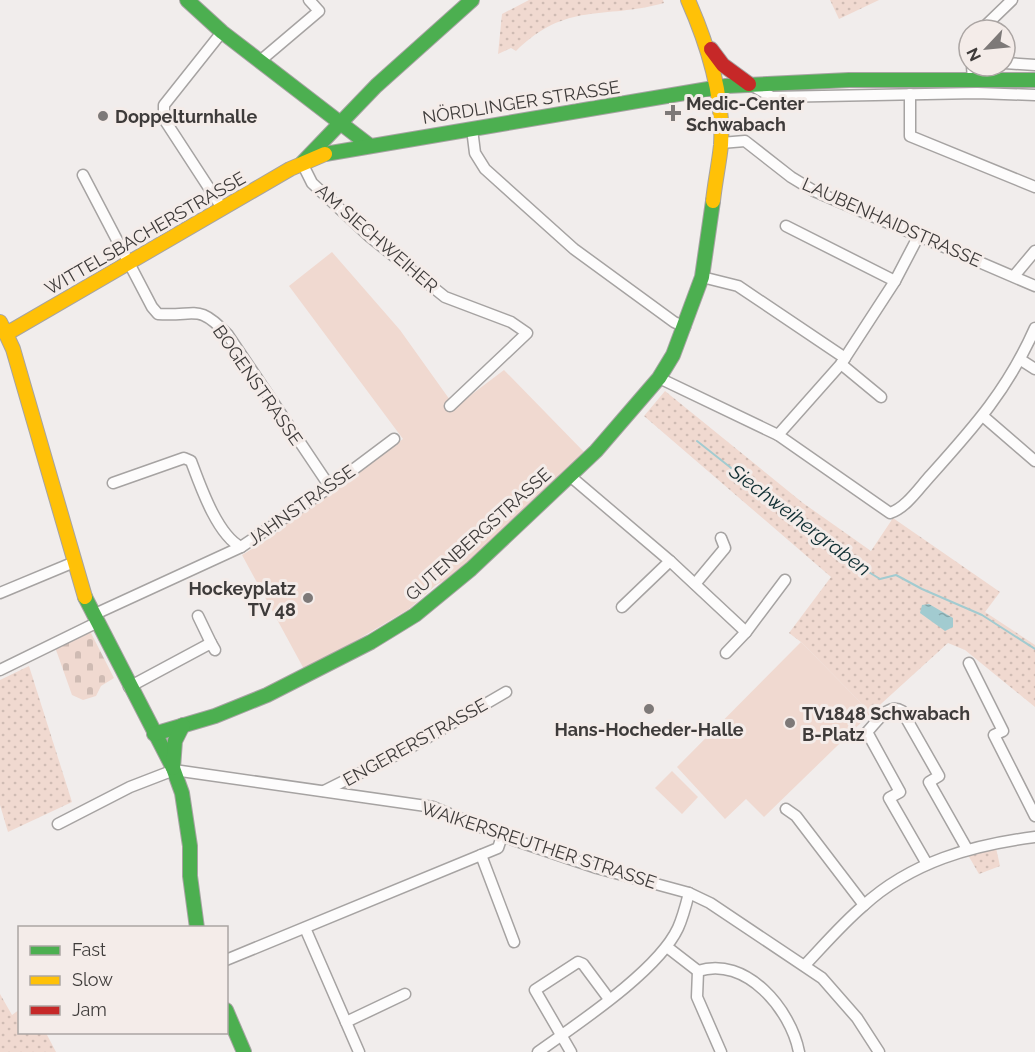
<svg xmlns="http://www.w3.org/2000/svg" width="1035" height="1052" font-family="Raleway,sans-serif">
<defs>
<pattern id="green-dots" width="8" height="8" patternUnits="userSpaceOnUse" patternTransform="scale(1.5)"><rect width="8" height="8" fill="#f0d9d0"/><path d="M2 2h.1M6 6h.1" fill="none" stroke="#cfbbb3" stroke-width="1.8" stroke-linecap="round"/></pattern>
<pattern id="cemetery-stones" width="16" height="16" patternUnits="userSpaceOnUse" patternTransform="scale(1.5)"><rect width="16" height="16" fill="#f0d9d0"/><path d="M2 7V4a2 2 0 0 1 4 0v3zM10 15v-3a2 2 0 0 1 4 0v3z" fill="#cfbbb3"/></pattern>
<pattern id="water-ripples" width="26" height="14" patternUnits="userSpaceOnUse" patternTransform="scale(1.5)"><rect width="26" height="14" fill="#a2cbd0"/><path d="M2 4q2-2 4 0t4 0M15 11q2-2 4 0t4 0" fill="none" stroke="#85a6aa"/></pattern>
</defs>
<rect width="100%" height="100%" fill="#f1edec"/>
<g fill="url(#green-dots)">
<path d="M529 0H663L664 3C602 20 567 1 516 51L511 48 498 54 502 14Z"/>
<polygon points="830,0 879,0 839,19"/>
<polygon points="665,391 803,503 871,551 893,518 1000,592 985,612 1035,645 1035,707 965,650 948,643 871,713 801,642 789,633 831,577 644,416"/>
<polygon points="29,666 72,802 8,832 0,805 0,680"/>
<polygon points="996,848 1000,866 979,874 968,855"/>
<polygon points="0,994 12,1015 19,1010 20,1032 46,1033 56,1052 0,1052"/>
</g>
<polygon fill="url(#cemetery-stones)" points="90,631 114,678 101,686 96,696 83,700 72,695 55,647"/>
<g fill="#f0d9d0">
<polygon points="332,252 400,330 455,407 504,370 585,453 452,577 436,585 409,609 305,671 242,555 270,538 304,509 403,439 289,286"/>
<polygon points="801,642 871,713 764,817 746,799 725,819 677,767"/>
<polygon points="672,771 698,797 682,814 655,788"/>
</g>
<polygon fill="url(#water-ripples)" points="929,604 953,618 953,627 945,631 920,613 922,605"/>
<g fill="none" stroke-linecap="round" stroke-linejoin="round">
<polyline stroke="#a2cbd0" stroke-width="2" points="697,441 841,555 880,579 896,575 922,589 982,615 1035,649"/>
<defs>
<g id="street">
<polyline points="981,30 1012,0"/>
<polyline points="260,61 319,11 309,0"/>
<polyline points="1005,63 1035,65"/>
<polyline points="972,66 973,80"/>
<polyline points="751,85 772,97 977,93 1035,95"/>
<polyline points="910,94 910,136 1035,187"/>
<polyline points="472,129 475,153 485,169 574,249 674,322 685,327"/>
<polyline points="721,143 745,141 791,177 814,191 1035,286"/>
<polyline points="302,163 312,183 370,237 445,297 511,322 527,333 450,406"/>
<path d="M83 175 152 307 158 314C196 317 197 302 228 335L330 487"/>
<polyline points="222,208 164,119 164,105 222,32"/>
<polyline points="786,226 895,281"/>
<polyline points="1014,276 1035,251"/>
<polyline points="702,277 738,286 845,358"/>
<polyline points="1021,360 1035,369"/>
<polyline points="841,364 881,397"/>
<path d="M659 378 778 435 890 513C906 508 919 488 931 475 975 426 1008 389 1035 328"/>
<polyline points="984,417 1035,461"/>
<polyline points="778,435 841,364 895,281 918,237"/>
<polyline points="570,476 670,561 746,632"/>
<path d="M113 483 184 458 191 461C200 485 217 535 241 547"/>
<polyline points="695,584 725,548 721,538"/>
<polyline points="0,593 72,563"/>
<polyline points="622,607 670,561"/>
<polyline points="93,615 241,547 330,487 394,439"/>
<polyline points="198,616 211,643"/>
<polyline points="726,653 746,632 785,580"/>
<polyline points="969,663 1003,731 994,735 1035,816"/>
<polyline points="0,670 96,623"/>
<polyline points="129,687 211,643 215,650"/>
<polyline points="324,791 408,749 506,692"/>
<polyline points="786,809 796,816 864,905"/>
<polyline points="58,824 130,787 174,770 433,807 502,836 597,868 689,893 710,903 822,978 857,1018 879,1052"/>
<polyline points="481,855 514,942"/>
<path d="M927 864 889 798 900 792 867 732C877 722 888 702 902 711L939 776 929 782 967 849"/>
<polyline points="305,928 359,1052"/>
<polyline points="667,947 698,971"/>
<polyline points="226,960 498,848 502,836"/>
<path d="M805 965C824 945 842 924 863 906 911 862 972 845 1035 837"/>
<path d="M698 971C746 955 791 1010 799 1052"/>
<polyline points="698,971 697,997 721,1052"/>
<polyline points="346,1022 405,994"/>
<path d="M538 1052C577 1024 658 971 678 928 683 917 686 905 689 893"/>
<polyline points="571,1052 535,990 578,962 583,964 609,999"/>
</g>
<g id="fast">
<polyline points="187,0 222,32 369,145"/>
<polyline points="325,154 726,86 849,80 1035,80"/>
<polyline points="302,163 376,86 472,0"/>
<polyline points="85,597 173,768 182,793 190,846 190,876 197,928"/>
<polyline points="154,734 215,716 267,695 371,642 415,615 471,569 596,451 659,378 673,355 702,277 713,201"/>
<polyline points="173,768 175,741 183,725"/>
<polyline points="226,1010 244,1052"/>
</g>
<g id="slow">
<path d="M688 0C707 43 724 97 721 145 719 164 715 182 713 201"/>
<polyline points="0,322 6,334 290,169 325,154"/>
<polyline points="6,334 13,349 85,597"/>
</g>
<polyline id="jam" points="711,49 723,65 749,84"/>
</defs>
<use href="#street" stroke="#a6a3a2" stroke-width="13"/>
<use href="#fast" stroke="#a6a3a2" stroke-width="16"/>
<use href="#slow" stroke="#a6a3a2" stroke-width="16"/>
<use href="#jam" stroke="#a6a3a2" stroke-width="16"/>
<use href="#street" stroke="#fdfcfc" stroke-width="10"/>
<use href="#fast" stroke="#4caf50" stroke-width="14"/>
<use href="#slow" stroke="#ffc107" stroke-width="14"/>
<use href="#jam" stroke="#c62828" stroke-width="14"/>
</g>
<g fill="#7d7978" stroke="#f4ece9" stroke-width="2">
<path d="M670 104h6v6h6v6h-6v6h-6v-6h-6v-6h6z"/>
<circle cx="103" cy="116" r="6"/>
<circle cx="308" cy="598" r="6"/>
<circle cx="649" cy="709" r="6"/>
<circle cx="790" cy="723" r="6"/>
</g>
<g text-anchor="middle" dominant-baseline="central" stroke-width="6" stroke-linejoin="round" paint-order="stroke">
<g font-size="18" fill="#3e3b3a" stroke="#f4ece9">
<text transform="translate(521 102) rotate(-9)">NÖRDLINGER STRASSE</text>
<text transform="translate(892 222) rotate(24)">LAUBENHAIDSTRASSE</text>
<text transform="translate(145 233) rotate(-30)">WITTELSBACHERSTRASSE</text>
<text transform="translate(377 238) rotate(41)">AM SIECHWEIHER</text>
<text transform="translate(258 385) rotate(55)">BOGENSTRASSE</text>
<text transform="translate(301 505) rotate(-35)">JAHNSTRASSE</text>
<text transform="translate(478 534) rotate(-42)">GUTENBERGSTRASSE</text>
<text transform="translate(415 742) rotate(-29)">ENGERERSTRASSE</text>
<text transform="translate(539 845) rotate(18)">WAIKERSREUTHER STRASSE</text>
</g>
<g font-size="18" font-weight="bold" fill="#3e3b3a" stroke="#f4ece9" text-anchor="start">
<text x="686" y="103">Medic-Center<tspan x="686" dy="21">Schwabach</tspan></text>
<text x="115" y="116">Doppelturnhalle</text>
<text x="296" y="588" text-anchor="end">Hockeyplatz<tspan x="296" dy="21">TV 48</tspan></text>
<text x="802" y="713">TV1848 Schwabach<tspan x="802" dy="21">B-Platz</tspan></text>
<text x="649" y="729" text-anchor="middle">Hans-Hocheder-Halle</text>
</g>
<g font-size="20" font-style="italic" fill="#0f2e32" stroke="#f4ece9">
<text transform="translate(800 520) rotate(37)">Siechweihergraben</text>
</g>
</g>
<rect x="18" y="926" width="210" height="108" fill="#f4ece9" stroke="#aba5a3" stroke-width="1.5"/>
<rect x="30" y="946" width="30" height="9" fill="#4caf50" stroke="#aba5a3" stroke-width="1.5"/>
<text x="72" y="956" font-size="18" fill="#3e3b3a">Fast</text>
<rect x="30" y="976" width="30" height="9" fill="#ffc107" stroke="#aba5a3" stroke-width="1.5"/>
<text x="72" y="986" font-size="18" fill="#3e3b3a">Slow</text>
<rect x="30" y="1006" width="30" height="9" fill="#c62828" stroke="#aba5a3" stroke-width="1.5"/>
<text x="72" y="1016" font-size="18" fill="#3e3b3a">Jam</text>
<g transform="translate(987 48) rotate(244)"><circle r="28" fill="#f4ece9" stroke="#aba5a3" stroke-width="1.5"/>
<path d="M0-4.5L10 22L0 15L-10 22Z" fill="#7d7978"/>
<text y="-9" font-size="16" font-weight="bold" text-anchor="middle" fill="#3e3b3a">N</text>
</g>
</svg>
